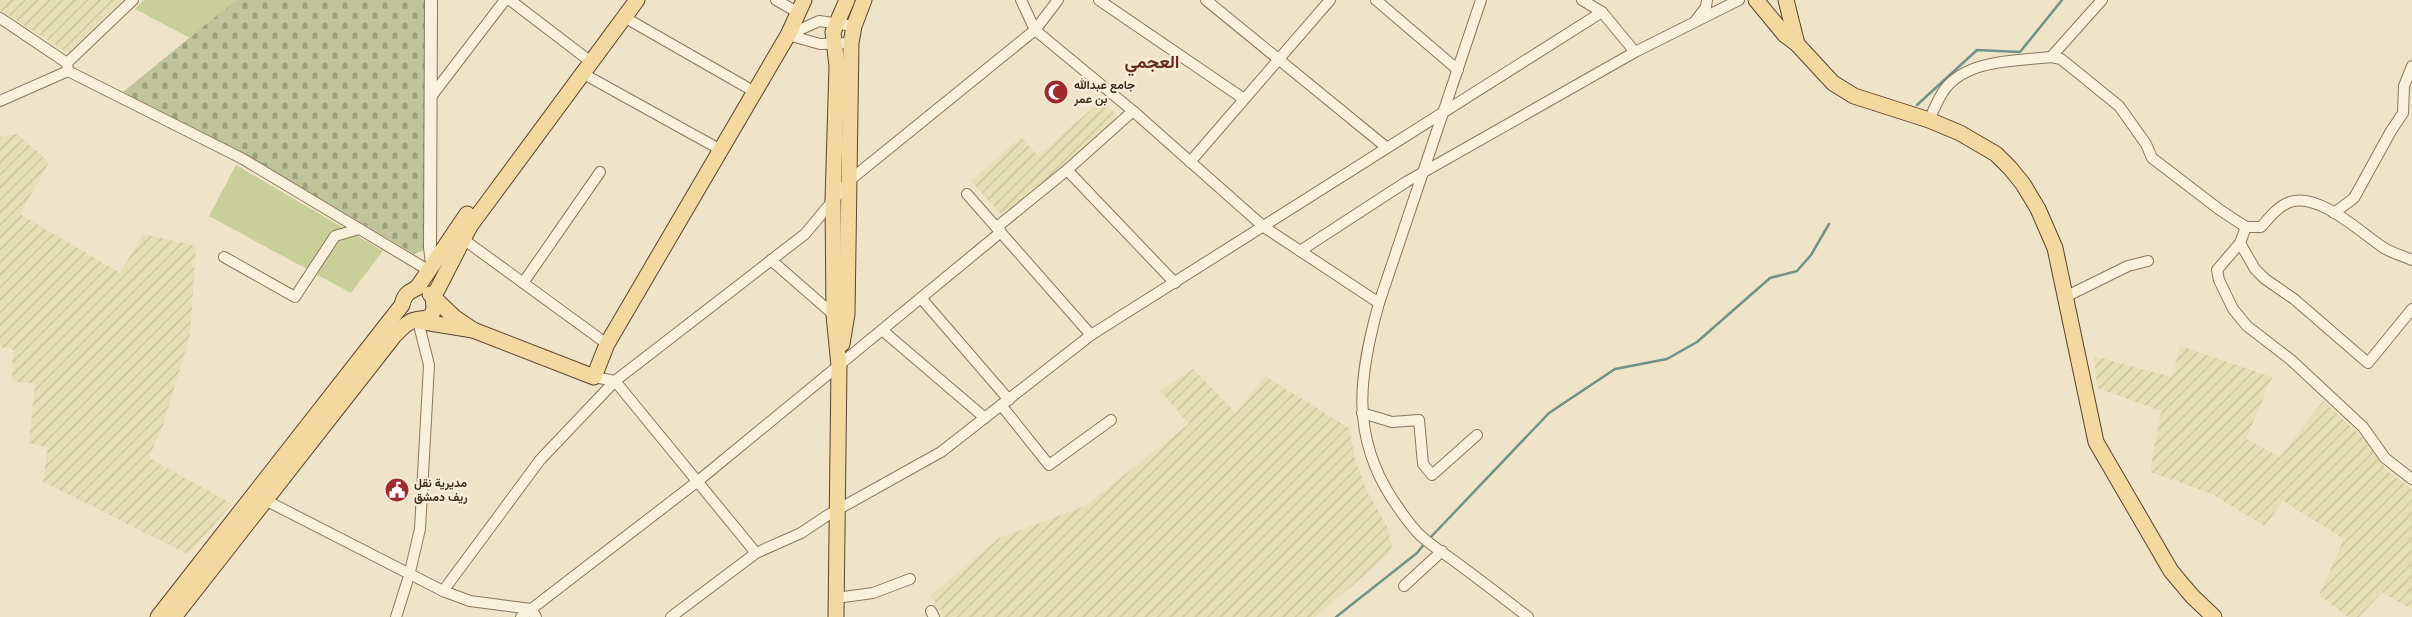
<svg xmlns="http://www.w3.org/2000/svg" width="2412" height="617" font-family="'Roboto Serif',Vazirmatn,serif">
<defs>
<pattern id="farmland-furrows" width="10" height="10" patternUnits="userSpaceOnUse" patternTransform="scale(1.25)"><rect width="10" height="10" fill="#e6deb5"/><path d="M-1 1l2-2M0 10L10 0M9 11l2-2" fill="none" stroke="#c6bf9b"/></pattern>
<pattern id="cemetery-stones" width="16" height="16" patternUnits="userSpaceOnUse" patternTransform="scale(1.25)"><rect width="16" height="16" fill="#bfc49a"/><path d="M2 7V4a2 2 0 0 1 4 0v3zM10 15v-3a2 2 0 0 1 4 0v3z" fill="#9ca07d"/></pattern>
</defs>
<rect width="100%" height="100%" fill="#f0e4c8"/>
<g fill="url(#farmland-furrows)">
<polygon points="0,0 123,0 68,53 0,10"/>
<polygon points="1102,100 1118,117 1004,218 971,181 1021,137 1038,156"/>
<polygon points="17,134 49,162 20,214 120,273 143,234 196,246 190,335 163,425 149,458 232,504 188,554 43,482 48,447 29,443 35,384 12,381 13,349 0,347 0,137"/>
<polygon points="2180,346 2272,377 2246,439 2280,457 2323,401 2361,436 2387,471 2412,489 2412,609 2382,592 2359,617 2348,617 2319,595 2344,539 2283,501 2265,526 2212,494 2150,472 2161,411 2097,388 2094,356 2172,377"/>
<polygon points="1193,369 1236,413 1265,376 1349,428 1355,459 1367,492 1387,526 1393,551 1315,617 943,617 931,595 999,538 1085,506 1189,424 1160,391"/>
</g>
<g fill="#c9cf9b">
<polygon points="144,0 236,0 190,38 135,9"/>
<polygon points="236,165 383,251 351,293 209,216"/>
</g>
<polygon fill="url(#cemetery-stones)" points="236,0 425,0 425,250 414,254 249,156 123,92"/>
<g fill="none" stroke-linecap="round" stroke-linejoin="round">
<g stroke="#6f938a" stroke-width="2.5">
<polyline points="1917,105 1977,50 2020,52 2062,0"/>
<polyline points="1429,539 1549,413 1615,369 1667,359 1697,342 1770,278 1797,271 1811,255 1829,224"/>
<polyline points="1336,617 1417,553 1425,543"/>
</g>
<defs>
<g id="minor">
<polyline points="510,0 591,62"/>
<polyline points="776,0 797,12"/>
<polyline points="1021,0 1035,30 1133,111 1264,227 1379,303"/>
<polyline points="1099,0 1244,99"/>
<polyline points="1206,0 1386,147"/>
<polyline points="1376,0 1458,70"/>
<path d="M1481 0 1379 303C1359 375 1350 435 1393 500 1402 513 1410 526 1421 536 1433 547 1448 556 1461 566 1484 583 1506 600 1528 617"/>
<polyline points="1582,0 1602,12 1635,52"/>
<polyline points="624,17 755,92"/>
<polyline points="0,18 67,63"/>
<polyline points="1696,20 1706,7 1707,0"/>
<polyline points="851,43 820,44 788,35 819,21 854,26"/>
<polyline points="2051,57 2102,0"/>
<polyline points="68,71 67,63 133,0"/>
<polyline points="582,73 721,150"/>
<polyline points="430,98 505,0"/>
<polyline points="0,101 68,71 243,159 428,270"/>
<path d="M1929 120C1934 110 1938 98 1945 89 1968 59 2017 61 2051 57L2061 59 2119 106 2146 144 2152 158 2220 210 2246 227H2261C2269 218 2278 206 2290 202 2319 192 2361 233 2384 248 2392 253 2403 256 2412 260"/>
<polyline points="1190,162 1330,0"/>
<polyline points="1067,170 1175,283"/>
<polyline points="967,194 1091,335"/>
<polyline points="2334,213 2354,198 2391,131 2403,113 2404,86 2412,66"/>
<polyline points="997,227 1067,170 1133,111"/>
<polyline points="2246,227 2240,243 2217,270 2219,280 2233,309 2247,326 2290,359 2363,427 2385,458 2412,479"/>
<polyline points="463,239 607,344"/>
<polyline points="2240,243 2255,269 2265,279 2294,299 2368,363 2412,309"/>
<polyline points="1300,251 1406,182 1635,52 1739,0"/>
<polyline points="224,257 295,297 335,236 359,229"/>
<polyline points="771,260 834,315"/>
<polyline points="523,283 600,172"/>
<polyline points="2065,297 2128,266 2148,261"/>
<polyline points="921,298 1009,400"/>
<polyline points="882,330 985,418"/>
<polyline points="594,377 615,381 805,234 850,180 1035,30 1058,0"/>
<polyline points="1001,405 1049,465 1111,420"/>
<polyline points="1362,413 1392,422 1419,420 1423,464 1432,475 1477,435"/>
<polyline points="267,501 443,591 470,601 531,609 536,617"/>
<polyline points="1404,586 1442,551"/>
<polyline points="443,591 540,460 615,381 756,553"/>
<polyline points="836,598 873,593 910,579"/>
<polyline points="931,611 934,617"/>
<polyline points="396,617 409,576 420,529 429,365 418,321"/>
<polyline points="521,617 698,481 1001,232"/>
<polyline points="671,617 756,553 801,533 828,515 941,452 1091,335 1602,12"/>
</g>
<polyline id="tertiary" points="431,0 430,247 432,264"/>
<g id="primary">
<polyline points="1756,0 1785,35 1797,44 1833,83 1854,96 1929,120 1960,133 1996,154 2010,168 2023,184 2038,209 2055,248 2096,442 2171,571 2192,596 2214,617"/>
<polyline points="1786,0 1797,44"/>
<polyline points="418,321 473,330 454,317 430,294"/>
<polyline points="473,330 594,377 607,344 788,35 804,0"/>
<polyline points="842,344 847,314 851,43 854,26 864,0"/>
<path d="M158 617 402 305C404 295 408 292 417 288L467 214"/>
<path d="M174 617 394 336C399 331 404 325 410 322 419 315 438 326 433 298L470 226 637 0"/>
<polyline points="836,617 839,366 834,315 833,200 837,66 833,32 847,0"/>
</g>
</defs>
<use href="#minor" stroke="#8d765c" stroke-width="12"/>
<use href="#tertiary" stroke="#8d765c" stroke-width="14"/>
<use href="#primary" stroke="#5b4430" stroke-width="17"/>
<use href="#minor" stroke="#faf1dc" stroke-width="10"/>
<use href="#tertiary" stroke="#faf1dc" stroke-width="12"/>
<use href="#primary" stroke="#f3d9a0" stroke-width="15"/>
</g>
<defs>
<symbol id="mosque-disc" viewBox="-11 -11 22 22"><circle r="9.5" fill="#9e2a2b" stroke="#f7eed8"/><path d="M3.5-4.9A6 6 0 1 0 3.5 4.9A5 5 0 1 1 3.5-4.9Z" fill="#fff"/></symbol>
<symbol id="civic-disc" viewBox="-11 -11 22 22"><circle r="9.5" fill="#9e2a2b" stroke="#f7eed8"/><path d="M-.6-6.5H3V-4.5H.6V-3L4-1V1h2V6H-6V1h2V-1L-.6-3ZM-1.2 2.5V6h2.4V2.5Z" fill="#fff"/></symbol>
</defs>
<g fill-rule="evenodd">
<use href="#mosque-disc" x="1042" y="78" width="28" height="28"/>
<use href="#civic-disc" x="383" y="476" width="28" height="28"/>
</g>
<g text-anchor="middle" dominant-baseline="central" stroke-width="4.5" stroke-linejoin="round" paint-order="stroke">
<g font-size="12" font-weight="bold" fill="#3d2e20" stroke="#f7eed8" text-anchor="start">
<text x="1074" y="85">جامع عبدالله<tspan x="1074" dy="14">بن عمر</tspan></text>
<text x="414" y="483">مديرية نقل<tspan x="414" dy="14">ريف دمشق</tspan></text>
</g>
<g font-size="18" font-weight="bold" fill="#6b2e1e" stroke="#f7eed8">
<text x="1152" y="61">العجمي</text>
</g>
</g>
</svg>
